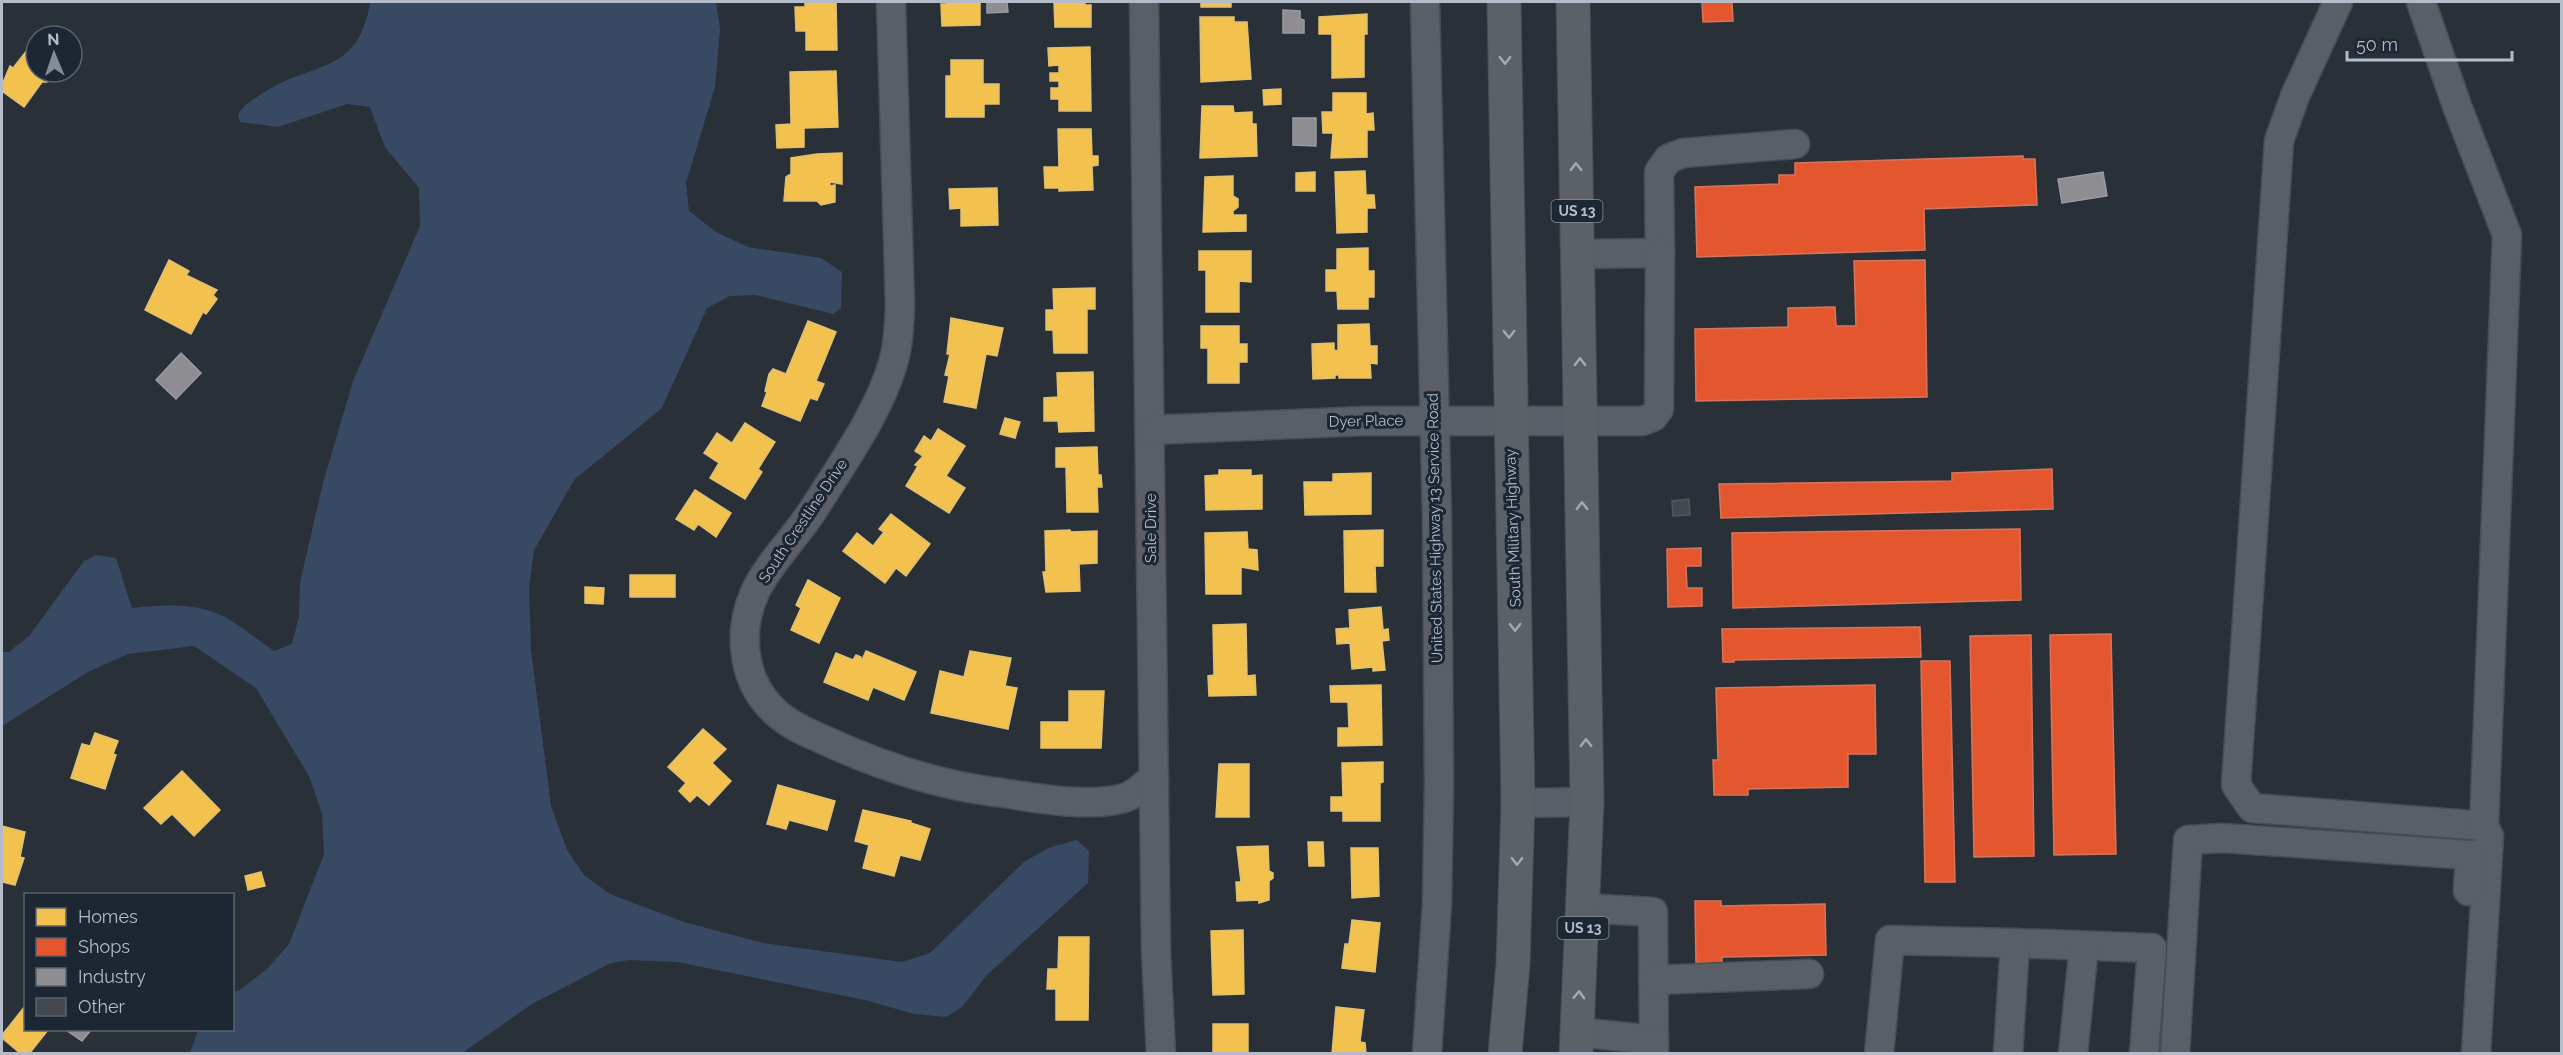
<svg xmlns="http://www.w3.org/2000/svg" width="2563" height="1055" font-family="Raleway,sans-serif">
<rect width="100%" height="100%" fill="#2a3038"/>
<path fill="#384963" d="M370 2H716L720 29 715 87 686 183 689 211 716 232 748 247 821 258 842 272 841 308 833 314 756 295 730 296 707 308 662 408 574 480 534 550 529 588 531 650 551 806 567 850 584 875 610 894 684 922 763 943 902 962 930 953 1025 861 1051 847 1077 840 1089 851 1088 883 987 975 962 1007 946 1017 914 1014 865 1000 677 962 629 960 611 963 532 1004 462 1053H190L198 1030H232L233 992 240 990 267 969 289 944 324 854 322 814 309 776 256 688 194 646 128 654 88 672 2 726V652H9L29 636 84 561 96 555 116 558 132 608C159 605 190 603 216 613 236 621 256 639 274 651L292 644 299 616 300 582 323 483 353 381 420 226 419 188 385 147 370 107 347 104 278 127 240 122 238 116C242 106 248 103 257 97 308 60 359 78 370 2Z"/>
<g fill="#f2c14e" stroke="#dfc073" stroke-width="1.5">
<polygon points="805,2 836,2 837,50 806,50 806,31 796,31 795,7 805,7"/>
<polygon points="947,2 980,2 980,25 942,26 941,4 947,4"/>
<polygon points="1054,2 1085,2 1085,5 1091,5 1091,27 1055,27"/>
<rect x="1201" y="2" width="30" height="5"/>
<polygon points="1367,14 1367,34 1364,34 1364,77 1332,78 1332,34 1319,34 1319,17"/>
<polygon points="1200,17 1234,17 1234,22 1247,22 1251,79 1201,82"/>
<polygon points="36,39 36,72 50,72 52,76 47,82 42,82 24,107 2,91 2,85 10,66 13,68"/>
<polygon points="1090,47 1091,111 1059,111 1059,99 1051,99 1051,88 1059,88 1059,81 1050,81 1050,73 1059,73 1059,65 1049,66 1048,48"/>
<polygon points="951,60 983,60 983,84 999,84 999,104 984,104 984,117 946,117 946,76 951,76"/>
<polygon points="836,71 838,127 804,128 804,147 777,148 776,125 791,124 790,72"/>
<polygon points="1281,89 1281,104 1264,105 1263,90"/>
<polygon points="1333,93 1366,93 1366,114 1373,113 1374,130 1367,130 1367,157 1331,158 1333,133 1323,133 1322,112 1333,112"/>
<polygon points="1202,106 1233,106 1234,113 1252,112 1252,124 1256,124 1257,156 1200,158"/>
<polygon points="1058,129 1091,129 1092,156 1098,156 1098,165 1092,166 1093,190 1059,191 1059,188 1045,188 1044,167 1059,167"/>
<polygon points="842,153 842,184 830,182 830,186 835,185 835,202 821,205 817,201 784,201 786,177 791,174 791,158 817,154"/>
<polygon points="1365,171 1366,195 1374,195 1375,208 1367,208 1367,232 1337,233 1335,172"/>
<polygon points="1315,172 1315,191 1296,191 1296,173"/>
<polygon points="1233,176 1233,196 1238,199 1238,207 1233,211 1233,215 1246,215 1246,231 1203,232 1205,177"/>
<polygon points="997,188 998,225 961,226 961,208 950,209 949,189"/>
<polygon points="1368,248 1368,271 1374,271 1374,297 1368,297 1368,309 1338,309 1337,291 1326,291 1326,270 1337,270 1337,249"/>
<polygon points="1199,251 1251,251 1251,282 1239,281 1239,312 1206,312 1206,270 1199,270"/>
<polygon points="169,260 189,271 186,275 217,290 213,295 217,299 206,314 203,312 191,334 145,310"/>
<polygon points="1095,288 1095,309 1087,309 1087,353 1054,353 1053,330 1046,330 1046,310 1054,310 1053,289"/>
<polygon points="951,318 1003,328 997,356 986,354 976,408 944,402 949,376 945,375 950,354 947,354"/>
<polygon points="808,321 836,332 816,381 824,384 817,400 810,398 800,421 762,406 767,392 765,391 769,374 773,369 786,374"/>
<polygon points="1369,324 1370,346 1377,346 1377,364 1370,363 1371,378 1339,378 1339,375 1335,375 1335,378 1313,379 1312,344 1334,343 1334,350 1338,351 1338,325"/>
<polygon points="1201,326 1239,326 1239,344 1247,344 1247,362 1239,362 1239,383 1208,383 1208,348 1201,348"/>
<polygon points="1093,372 1094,431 1059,432 1058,421 1044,421 1044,398 1058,397 1057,373"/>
<polygon points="1005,418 1020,422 1015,438 1000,434"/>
<polygon points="745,423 775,442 758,469 762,472 745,499 710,478 719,463 704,453 717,433 732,443"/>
<polygon points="938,429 965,446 946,476 965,488 949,513 906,486 918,466 915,465 923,456 915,451 924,436 931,441"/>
<polygon points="1097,447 1098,475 1101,475 1102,487 1097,487 1098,512 1067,512 1066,467 1056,467 1056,448"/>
<polygon points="1219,470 1251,470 1251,476 1262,475 1262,509 1206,510 1205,476 1219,475"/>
<polygon points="1371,473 1371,514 1305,515 1304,482 1333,482 1333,474"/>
<polygon points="695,490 731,513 716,537 698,524 694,530 676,519"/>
<polygon points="891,514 930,544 906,576 896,568 885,583 843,551 857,533 873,546 884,532 879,529"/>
<polygon points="1070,530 1071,532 1097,531 1097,563 1079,564 1080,591 1046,592 1043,572 1046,572 1045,531"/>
<polygon points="1383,530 1383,566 1375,566 1376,592 1345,592 1344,531"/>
<polygon points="1247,532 1248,549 1257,550 1258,570 1241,567 1241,594 1206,594 1205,533"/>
<rect x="630" y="575" width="45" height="22"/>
<polygon points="808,580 840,598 819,643 791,630 801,608 796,605"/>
<polygon points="585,587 604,588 603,604 585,603"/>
<polygon points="1381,607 1383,630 1388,629 1389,640 1382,641 1385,670 1373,671 1373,667 1352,669 1350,643 1337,644 1336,629 1350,628 1349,610"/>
<polygon points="1246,624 1247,676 1255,675 1256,695 1209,696 1208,676 1214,675 1213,625"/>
<polygon points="866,651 916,672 904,700 873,687 868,700 824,682 836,653 853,660 856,655 861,657 861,662"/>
<polygon points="970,651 1011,658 1005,686 1017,688 1008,729 931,713 940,671 964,677"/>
<polygon points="1381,685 1382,745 1338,746 1338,728 1349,728 1348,702 1331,702 1330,686"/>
<polygon points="1069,691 1104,691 1101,748 1041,748 1041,722 1069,722"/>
<polygon points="703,729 726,749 712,763 731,781 709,805 697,795 690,802 679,791 686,783 668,767"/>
<polygon points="95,733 118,741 113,754 116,755 105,789 71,778 82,744 90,746"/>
<polygon points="1383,762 1383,782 1380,783 1380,821 1343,821 1343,811 1331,811 1331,797 1343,797 1342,763"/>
<polygon points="1219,764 1249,764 1249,817 1216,817"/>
<polygon points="182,771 220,810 194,836 172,814 161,824 144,808"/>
<polygon points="778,785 835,801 827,830 789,820 786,829 767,824"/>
<polygon points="863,810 911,821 911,823 930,829 920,860 900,855 894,876 863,868 869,845 855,841"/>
<polygon points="2,826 25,832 20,857 24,858 15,885 2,882"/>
<polygon points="1308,842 1323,842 1324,866 1309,866"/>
<polygon points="1268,846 1269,871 1273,873 1273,878 1269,881 1269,900 1259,903 1259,900 1237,901 1236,882 1241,882 1237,847"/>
<polygon points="1351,848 1378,848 1379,896 1352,898"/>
<polygon points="261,872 265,886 248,890 245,876"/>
<polygon points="1352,920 1380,923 1375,972 1342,968 1345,944 1349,944"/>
<polygon points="1243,930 1244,994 1213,995 1211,931"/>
<polygon points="1059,937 1089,937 1088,1020 1056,1020 1056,989 1047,989 1048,969 1058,969"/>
<polygon points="26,1005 26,1030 48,1030 29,1054 21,1054 2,1038 2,1035"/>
<polygon points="1336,1007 1364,1010 1360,1042 1365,1043 1366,1054 1332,1054"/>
<rect x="1213" y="1024" width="35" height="30"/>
</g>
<g fill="#e4572e" stroke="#d6755c" stroke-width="1.5">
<polygon points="1702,2 1732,2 1733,21 1703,22"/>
<polygon points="2023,156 2023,159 2035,159 2037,205 1924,209 1925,250 1697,257 1695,187 1779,184 1779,175 1795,175 1795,163"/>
<polygon points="1925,260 1927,397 1696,401 1695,329 1788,327 1788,308 1835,307 1836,326 1856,326 1854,261"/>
<polygon points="2052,469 2053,509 1721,518 1719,484 1952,481 1952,473"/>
<polygon points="2020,529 2021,600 1733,608 1732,533"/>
<polygon points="1701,548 1701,566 1686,566 1687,588 1702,588 1702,606 1668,607 1667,549"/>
<polygon points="1920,627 1921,657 1734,660 1734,662 1723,662 1722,629"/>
<polygon points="2111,634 2116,854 2054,855 2050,635"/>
<polygon points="2031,635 2034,856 1974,857 1970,636"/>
<polygon points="1921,661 1950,661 1955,882 1925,882"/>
<polygon points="1875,685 1876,754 1848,754 1848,787 1748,789 1748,795 1714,795 1713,760 1718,760 1716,688"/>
<polygon points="1695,901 1721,901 1721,906 1825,904 1826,955 1722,957 1722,970 1708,970 1708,963 1696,963"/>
</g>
<g fill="#8d8d92" stroke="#999ba2" stroke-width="1.5">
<polygon points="987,2 1007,2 1008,12 987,13"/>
<polygon points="1283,10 1300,11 1300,19 1304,20 1304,33 1283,33"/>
<polygon points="1293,118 1316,118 1316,146 1293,145"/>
<polygon points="2103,172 2107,196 2062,203 2058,179"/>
<polygon points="181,353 201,373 176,399 156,380"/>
<polygon points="66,1030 91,1030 82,1041"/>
</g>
<polygon fill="#444950" stroke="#52575f" stroke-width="1.5" points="1689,499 1690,515 1673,516 1672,501"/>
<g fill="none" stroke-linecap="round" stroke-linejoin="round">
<defs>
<g id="minor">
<path d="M891 2 900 305C899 324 899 344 893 363 879 412 842 464 815 507 797 536 770 561 755 592 736 635 743 686 780 716 793 727 809 733 824 740 876 764 931 783 988 791 1029 796 1084 809 1124 798 1135 795 1145 785 1154 777"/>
<polyline points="1144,2 1156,951 1161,1054"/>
<polyline points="1425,2 1437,521 1439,784 1437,904 1427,1054"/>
<polyline points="2338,2 2295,96 2279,141 2236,785 2252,808 2484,826"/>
<polyline points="2421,2 2457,106 2507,235 2484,826 2489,836 2476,1054"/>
<polyline points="1578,254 1660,253 1659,172 1668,159 1683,153 1795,144"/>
<polyline points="1150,430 1366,421 1642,421 1653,417 1659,409 1660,253"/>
<polyline points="1518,803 1587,802"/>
<polyline points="1584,908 1653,912 1654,1054"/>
<polyline points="2015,943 2152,948 2144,1054"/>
<polyline points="1653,980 1809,974"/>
<polyline points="1577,1032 1654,1040"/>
<polyline points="1879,1054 1890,940 2015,943 2008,1054"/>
<polyline points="2073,1054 2084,946"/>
<polyline points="2175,1054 2188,840 2223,838 2470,855 2468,891"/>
</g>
<g id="major">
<polyline points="1504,2 1518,803 1513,964 1505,1054"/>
<polyline points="1573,2 1587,802 1576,1054"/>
</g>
</defs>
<use href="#minor" stroke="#484c53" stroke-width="31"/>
<use href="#major" stroke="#484c55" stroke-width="35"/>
<use href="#minor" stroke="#5a5e66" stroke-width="28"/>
<use href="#major" stroke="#5c6168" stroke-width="33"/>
</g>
<defs><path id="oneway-chevron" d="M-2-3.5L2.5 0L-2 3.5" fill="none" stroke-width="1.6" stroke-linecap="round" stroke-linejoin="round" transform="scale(1.5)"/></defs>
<g stroke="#a2aab6">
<use href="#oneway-chevron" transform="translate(1505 60) rotate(89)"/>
<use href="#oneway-chevron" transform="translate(1576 167) rotate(-91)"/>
<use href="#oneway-chevron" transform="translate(1509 334) rotate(90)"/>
<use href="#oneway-chevron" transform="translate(1580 362) rotate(-91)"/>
<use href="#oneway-chevron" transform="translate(1582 506) rotate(-91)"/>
<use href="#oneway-chevron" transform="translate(1515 627) rotate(89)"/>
<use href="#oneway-chevron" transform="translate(1586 743) rotate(-91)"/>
<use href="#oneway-chevron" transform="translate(1517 861) rotate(91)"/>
<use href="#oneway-chevron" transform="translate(1579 995) rotate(-87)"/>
</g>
<g text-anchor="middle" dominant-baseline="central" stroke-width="6" stroke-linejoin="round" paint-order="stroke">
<g fill="#1d2633" stroke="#878f9c" stroke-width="1.5">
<rect x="1551.5" y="200" width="51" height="22" rx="4.5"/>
<rect x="1557.5" y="917" width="51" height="22" rx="4.5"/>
</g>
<g font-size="14" font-weight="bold" fill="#b4bcc9">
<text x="1577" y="211">US 13</text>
<text x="1583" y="928">US 13</text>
</g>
<g font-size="15" fill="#b4bcc9" stroke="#1d2633">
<text transform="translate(1366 421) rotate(-1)">Dyer Place</text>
<text transform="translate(803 521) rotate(-56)">South Crestline Drive</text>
<text transform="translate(1151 528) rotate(-90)">Sale Drive</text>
<text transform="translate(1435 528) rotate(-91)">United States Highway 13 Service Road</text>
<text transform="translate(1513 528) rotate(-92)">South Military Highway</text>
</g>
</g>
<rect width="2563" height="1055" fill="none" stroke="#b4bcc9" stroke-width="6"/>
<rect x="24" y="893" width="210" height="138" fill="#1d2633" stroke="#59626f" stroke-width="1.5"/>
<rect x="36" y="908" width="30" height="18" fill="#f2c14e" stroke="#59626f" stroke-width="1.5"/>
<text x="78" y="923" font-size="18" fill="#b4bcc9">Homes</text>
<rect x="36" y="938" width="30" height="18" fill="#e4572e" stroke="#59626f" stroke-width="1.5"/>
<text x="78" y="953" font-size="18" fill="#b4bcc9">Shops</text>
<rect x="36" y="968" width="30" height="18" fill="#8d8d92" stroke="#59626f" stroke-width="1.5"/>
<text x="78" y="983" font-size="18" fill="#b4bcc9">Industry</text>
<rect x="36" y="998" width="30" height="18" fill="#444950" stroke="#59626f" stroke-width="1.5"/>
<text x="78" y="1013" font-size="18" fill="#b4bcc9">Other</text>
<g transform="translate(54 54) rotate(358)"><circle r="28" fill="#1d2633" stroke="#59626f" stroke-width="1.5"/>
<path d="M0-4.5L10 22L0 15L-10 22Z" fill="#848b96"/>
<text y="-9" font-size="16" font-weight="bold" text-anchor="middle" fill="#b4bcc9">N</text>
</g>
<path d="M2347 51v9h165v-9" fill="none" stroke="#b4bcc9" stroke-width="3"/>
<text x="2356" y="51" font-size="18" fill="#b4bcc9" stroke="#1d2633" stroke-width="4.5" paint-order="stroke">50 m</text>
</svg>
